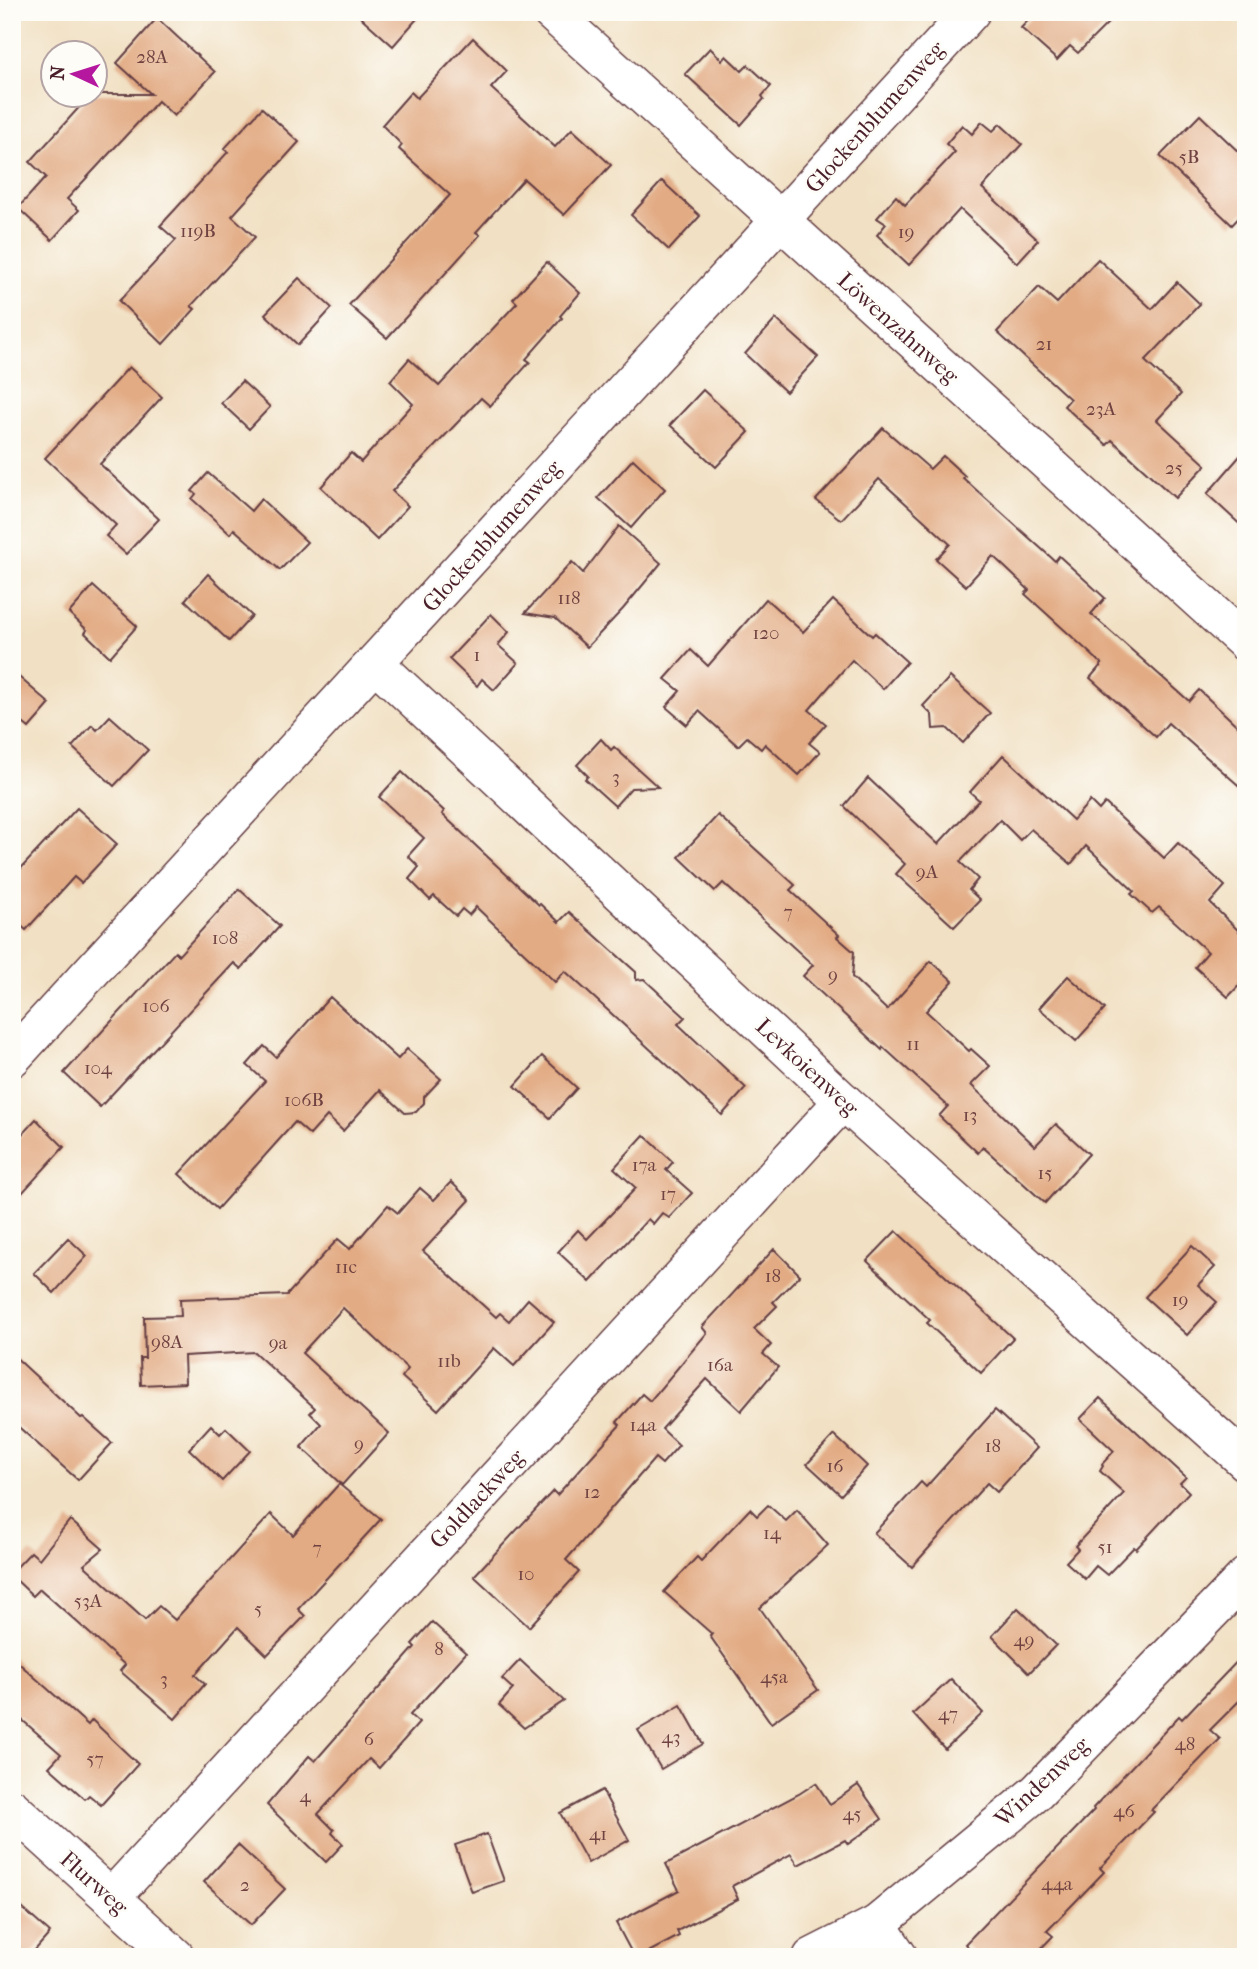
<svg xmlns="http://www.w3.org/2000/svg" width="1258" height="1969" font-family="'IM FELL French Canon',serif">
<rect width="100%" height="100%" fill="#fdfcf7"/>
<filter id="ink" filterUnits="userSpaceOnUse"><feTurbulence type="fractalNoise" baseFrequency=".0143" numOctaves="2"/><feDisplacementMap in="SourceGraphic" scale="14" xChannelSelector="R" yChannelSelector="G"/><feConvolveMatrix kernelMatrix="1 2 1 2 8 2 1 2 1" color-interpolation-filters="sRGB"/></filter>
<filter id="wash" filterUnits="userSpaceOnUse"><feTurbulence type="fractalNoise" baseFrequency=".00686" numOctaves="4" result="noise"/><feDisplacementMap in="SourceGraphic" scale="28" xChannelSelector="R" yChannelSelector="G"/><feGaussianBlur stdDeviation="1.57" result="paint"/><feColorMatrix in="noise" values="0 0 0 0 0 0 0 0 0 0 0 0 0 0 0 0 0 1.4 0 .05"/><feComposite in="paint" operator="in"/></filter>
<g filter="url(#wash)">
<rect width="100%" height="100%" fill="#f1e0c3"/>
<g id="blocks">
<g fill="#e2ab84">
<polygon points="355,12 423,12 393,46"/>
<polygon points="1036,12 1119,12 1078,53 1070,46 1057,60 1021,28"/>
<polygon points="157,18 215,72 174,116 158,101 67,199 79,210 52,240 18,208 46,177 30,162 91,94 151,94 117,63"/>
<polygon points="473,38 507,71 491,88 555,147 572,129 611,165 564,215 524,179 476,232 480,235 387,338 349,305 450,195 399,149 402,145 382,125 411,92 417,98"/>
<polygon points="710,48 722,60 726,56 742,71 748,65 771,86 762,96 764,99 741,125 685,74"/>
<polygon points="262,108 299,142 232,216 255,237 191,306 195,309 163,344 119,301 176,240 160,226 228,152 224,149"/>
<polygon points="1200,115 1246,159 1246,210 1232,225 1160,156"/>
<polygon points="982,122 993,131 1000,124 1022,144 982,188 1038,240 1017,263 960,209 909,265 877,235 886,224 877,218 896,196 905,205 955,152 946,144 962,125 972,134"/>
<polygon points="662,181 700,216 669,250 631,215"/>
<polygon points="1098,259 1152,309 1177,282 1200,304 1145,361 1181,394 1157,420 1206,465 1175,498 1112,440 1107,445 1064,406 1070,399 997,332 1039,287 1057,303"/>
<polygon points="547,262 580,293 560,316 562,318 526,359 530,362 490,406 481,398 392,491 408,506 377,540 321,487 351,453 361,462 413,404 390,381 409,359 439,386 517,303 513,299"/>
<polygon points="299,278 332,308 298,345 265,314"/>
<polygon points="776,319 818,357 786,392 745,354"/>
<polygon points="129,367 162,397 100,464 159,519 126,554 106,536 116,525 45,458"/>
<polygon points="242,381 270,407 249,429 221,403"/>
<polygon points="703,390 749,432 716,467 670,425"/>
<polygon points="883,428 930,469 943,456 965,476 963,478 1055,561 1059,556 1105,598 1091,614 1189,701 1199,690 1246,734 1246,792 1168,723 1156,737 1090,678 1102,664 1025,594 1029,590 993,556 966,586 936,559 950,544 879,479 841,520 816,500"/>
<polygon points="1246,449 1246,530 1207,494"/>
<polygon points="633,459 665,489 631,528 598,498"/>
<polygon points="208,473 251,511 261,499 307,542 280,570 234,529 230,534 192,499 196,494 192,491"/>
<polygon points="619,526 661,563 623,609 587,647 555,618 525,613 572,562 583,573"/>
<polygon points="208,574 252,616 229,641 185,600"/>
<polygon points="93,586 137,626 110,657 85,633 87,630 69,613"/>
<polygon points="766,599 803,632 833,600 872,636 875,633 907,662 883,689 852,660 809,710 826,724 809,743 820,752 799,775 765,744 761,749 747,737 738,746 699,711 687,725 666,707 680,691 665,679 691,650 708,666"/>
<polygon points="491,614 509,632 498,645 518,663 494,690 482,679 477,686 449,659"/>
<polygon points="12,671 50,704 29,728 12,714"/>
<polygon points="950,677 990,713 963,743 947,728 933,729 932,715 923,706"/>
<polygon points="110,716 148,750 114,786 72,747 92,725 97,730"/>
<polygon points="601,739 611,750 614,747 658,787 631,788 615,806 585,779 588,776 577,765"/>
<polygon points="1003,755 1073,820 1090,801 1099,810 1105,803 1164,858 1178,843 1225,886 1210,903 1246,938 1246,978 1228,997 1195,967 1208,952 1159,907 1152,913 1131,894 1134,891 1086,846 1071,864 1031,829 1020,840 1000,820 960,862 978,879 969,890 980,900 954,927 896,874 905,864 844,806 868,778 938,844 979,800 970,792"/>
<polygon points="402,772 444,811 442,814 539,905 540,904 559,922 569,912 636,972 636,980 644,979 685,1017 678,1024 746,1088 722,1115 565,971 555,982 476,907 469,915 462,909 456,916 434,896 430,900 409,879 419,867 408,856 424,838 379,797"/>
<polygon points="77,808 117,844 81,883 74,877 26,930 12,918 12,878"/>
<polygon points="718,815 795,885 790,890 839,935 837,937 854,952 852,977 887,1010 931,961 953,981 926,1011 969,1051 971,1049 990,1066 971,1085 1035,1146 1056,1124 1089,1154 1045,1203 983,1147 978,1153 939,1116 948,1106 883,1047 882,1050 803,976 813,965 723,883 715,891 679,857"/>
<polygon points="239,889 280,926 241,969 234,963 100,1107 64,1073 175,952 179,955"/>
<polygon points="1068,976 1105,1009 1076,1041 1039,1008"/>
<polygon points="330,997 398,1059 407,1049 441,1079 424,1097 424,1103 416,1112 405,1113 380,1090 343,1131 327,1116 310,1135 295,1122 217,1209 179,1174 265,1081 247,1065 264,1046 276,1057"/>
<polygon points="542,1056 577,1088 550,1118 515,1086"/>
<polygon points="36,1119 64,1147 12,1204 12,1145"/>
<polygon points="644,1135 673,1162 666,1170 692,1193 669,1218 662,1213 653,1224 648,1219 590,1282 558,1252 578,1230 587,1239 636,1188 614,1168"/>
<polygon points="451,1182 470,1200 423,1251 496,1317 500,1313 509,1321 528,1299 554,1322 514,1366 494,1348 438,1410 402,1377 408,1369 343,1308 302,1353 389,1433 342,1485 301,1447 321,1424 310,1413 315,1408 254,1352 184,1356 185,1383 141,1385 140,1358 145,1358 144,1317 181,1316 180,1299 287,1295 338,1239 350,1249 388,1205 398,1213 420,1188 434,1200"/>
<polygon points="896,1231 1013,1338 981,1373 927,1323 930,1320 867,1261"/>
<polygon points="68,1238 87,1256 54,1293 34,1273"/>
<polygon points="1192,1246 1215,1267 1198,1285 1217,1302 1187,1335 1145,1297"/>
<polygon points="774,1249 800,1275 773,1302 777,1306 754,1329 771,1345 763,1354 778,1367 741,1411 707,1379 662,1429 679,1445 662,1464 655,1458 566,1560 579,1572 529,1627 474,1576 553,1491 557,1495 620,1425 617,1422 642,1394 650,1401 707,1333 702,1327"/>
<polygon points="12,1354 81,1418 83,1417 112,1443 78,1480 12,1421"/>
<polygon points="1100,1398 1186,1477 1180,1483 1189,1492 1136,1549 1134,1547 1107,1575 1096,1566 1085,1579 1066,1562 1078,1549 1075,1546 1124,1493 1100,1471 1103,1466 1102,1464 1114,1451 1080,1419"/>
<polygon points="995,1410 1037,1448 997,1492 987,1483 912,1567 874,1533 921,1482 926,1487"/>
<polygon points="211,1425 220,1434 226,1428 250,1451 222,1481 189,1449"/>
<polygon points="834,1435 867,1466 841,1495 807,1464"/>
<polygon points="339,1484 381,1519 298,1609 305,1616 267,1655 238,1627 195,1675 205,1684 175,1719 120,1671 125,1665 40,1589 33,1596 12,1576 12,1572 31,1552 39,1559 70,1520 103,1549 84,1565 145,1620 159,1606 175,1620 271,1514 293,1535"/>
<polygon points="768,1505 786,1521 797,1510 828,1545 760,1608 818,1690 771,1723 710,1636 712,1634 664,1592 697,1557 701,1561 750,1509 757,1516"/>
<polygon points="1018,1608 1056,1645 1029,1673 992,1636"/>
<polygon points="432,1622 466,1653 410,1715 419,1723 379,1768 369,1759 318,1814 334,1830 332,1833 343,1844 326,1862 267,1805 309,1756 315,1761 415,1647 412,1644"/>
<polygon points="1246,1652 1246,1694 1210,1730 1220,1739 1151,1810 1154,1812 1100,1868 1104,1872 1047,1931 1053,1936 1033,1957 978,1957 965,1944 1094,1810 1093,1808 1179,1716 1182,1719"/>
<polygon points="12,1657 88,1725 92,1720 138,1764 101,1805 89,1795 85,1799 49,1767 61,1754 12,1711"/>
<polygon points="520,1660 564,1701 524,1728 499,1705 513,1689 502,1679"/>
<polygon points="951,1679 983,1713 945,1749 913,1714"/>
<polygon points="681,1705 703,1744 661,1769 638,1730"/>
<polygon points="816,1783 830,1804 858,1785 882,1819 848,1844 845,1840 798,1865 791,1854 732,1886 738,1899 677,1931 679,1936 639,1957 634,1957 616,1923 679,1890 666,1864 799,1794"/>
<polygon points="602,1790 629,1840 588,1863 560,1813"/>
<polygon points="487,1834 504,1881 472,1892 455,1845"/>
<polygon points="238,1845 285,1889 251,1925 204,1882"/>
<polygon points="12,1899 50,1933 29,1957 12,1957"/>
</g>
</g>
</g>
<g filter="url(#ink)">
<use href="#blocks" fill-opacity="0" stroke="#633c42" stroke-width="2"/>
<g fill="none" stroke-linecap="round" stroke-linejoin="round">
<defs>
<g id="minor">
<polyline points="551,12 1246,643"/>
<polyline points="376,664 843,1101 1246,1462"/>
<polyline points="12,1058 971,12"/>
<polyline points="12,1808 176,1957"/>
<polyline points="111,1898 843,1101"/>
<polyline points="877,1924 899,1957"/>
<polyline points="812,1957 877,1924 1037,1792 1246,1576"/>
</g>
</defs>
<use href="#minor" stroke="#633c42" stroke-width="40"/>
<use href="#minor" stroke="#fff" stroke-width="37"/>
</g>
</g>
<g text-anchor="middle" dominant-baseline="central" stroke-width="5" stroke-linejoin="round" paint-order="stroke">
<g font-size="19" fill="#704241">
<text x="152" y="57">28A</text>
<text x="1189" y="157">5B</text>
<text x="198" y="231">119B</text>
<text x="906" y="232">19</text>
<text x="1044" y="344">21</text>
<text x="1101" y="409">23A</text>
<text x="1174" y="468">25</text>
<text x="569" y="598">118</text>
<text x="766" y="633">120</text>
<text x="477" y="655">1</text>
<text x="616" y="777">3</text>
<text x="927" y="872">9A</text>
<text x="788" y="912">7</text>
<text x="225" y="938">108</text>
<text x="833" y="975">9</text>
<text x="156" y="1006">106</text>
<text x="913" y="1044">11</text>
<text x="98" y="1068">104</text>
<text x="304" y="1100">106B</text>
<text x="970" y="1115">13</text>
<text x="644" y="1165">17a</text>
<text x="1045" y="1173">15</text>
<text x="668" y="1194">17</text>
<text x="346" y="1267">11c</text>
<text x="773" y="1276">18</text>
<text x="1180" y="1300">19</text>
<text x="167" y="1342">98A</text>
<text x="278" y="1343">9a</text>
<text x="449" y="1361">11b</text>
<text x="720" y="1365">16a</text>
<text x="643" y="1425">14a</text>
<text x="359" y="1444">9</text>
<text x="993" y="1446">18</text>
<text x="835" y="1466">16</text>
<text x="592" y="1492">12</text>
<text x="772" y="1533">14</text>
<text x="1105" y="1547">51</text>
<text x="317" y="1548">7</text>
<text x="526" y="1574">10</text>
<text x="88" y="1601">53A</text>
<text x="258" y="1609">5</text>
<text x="1024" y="1640">49</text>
<text x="439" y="1649">8</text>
<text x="774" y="1677">45a</text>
<text x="164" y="1679">3</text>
<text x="948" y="1714">47</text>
<text x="671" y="1737">43</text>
<text x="369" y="1739">6</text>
<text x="1185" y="1744">48</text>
<text x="95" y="1759">57</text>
<text x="305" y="1796">4</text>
<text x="1124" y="1811">46</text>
<text x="852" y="1814">45</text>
<text x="598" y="1834">41</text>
<text x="1057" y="1884">44a</text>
<text x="245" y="1885">2</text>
</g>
<g font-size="23" fill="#4a1f2b" stroke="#fdfcf7">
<text transform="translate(875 117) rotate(-48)">Glockenblumenweg</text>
<text transform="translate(898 328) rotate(42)">Löwenzahnweg</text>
<text transform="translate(492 536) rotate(-48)">Glockenblumenweg</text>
<text transform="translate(807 1067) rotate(43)">Levkoienweg</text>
<text transform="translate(477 1499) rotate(-47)">Goldlackweg</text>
<text transform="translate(1042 1782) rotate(-43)">Windenweg</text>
<text transform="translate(94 1883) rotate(42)">Flurweg</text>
</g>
</g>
<rect width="1258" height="1969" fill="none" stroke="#fdfcf7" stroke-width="42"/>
<g transform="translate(74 74) rotate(274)"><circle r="33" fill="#fdfcf7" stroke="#b5a4a5" stroke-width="2"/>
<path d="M0-5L12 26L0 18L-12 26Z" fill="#b5179e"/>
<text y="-10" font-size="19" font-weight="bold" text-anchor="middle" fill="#4a1f2b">N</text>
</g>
</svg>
